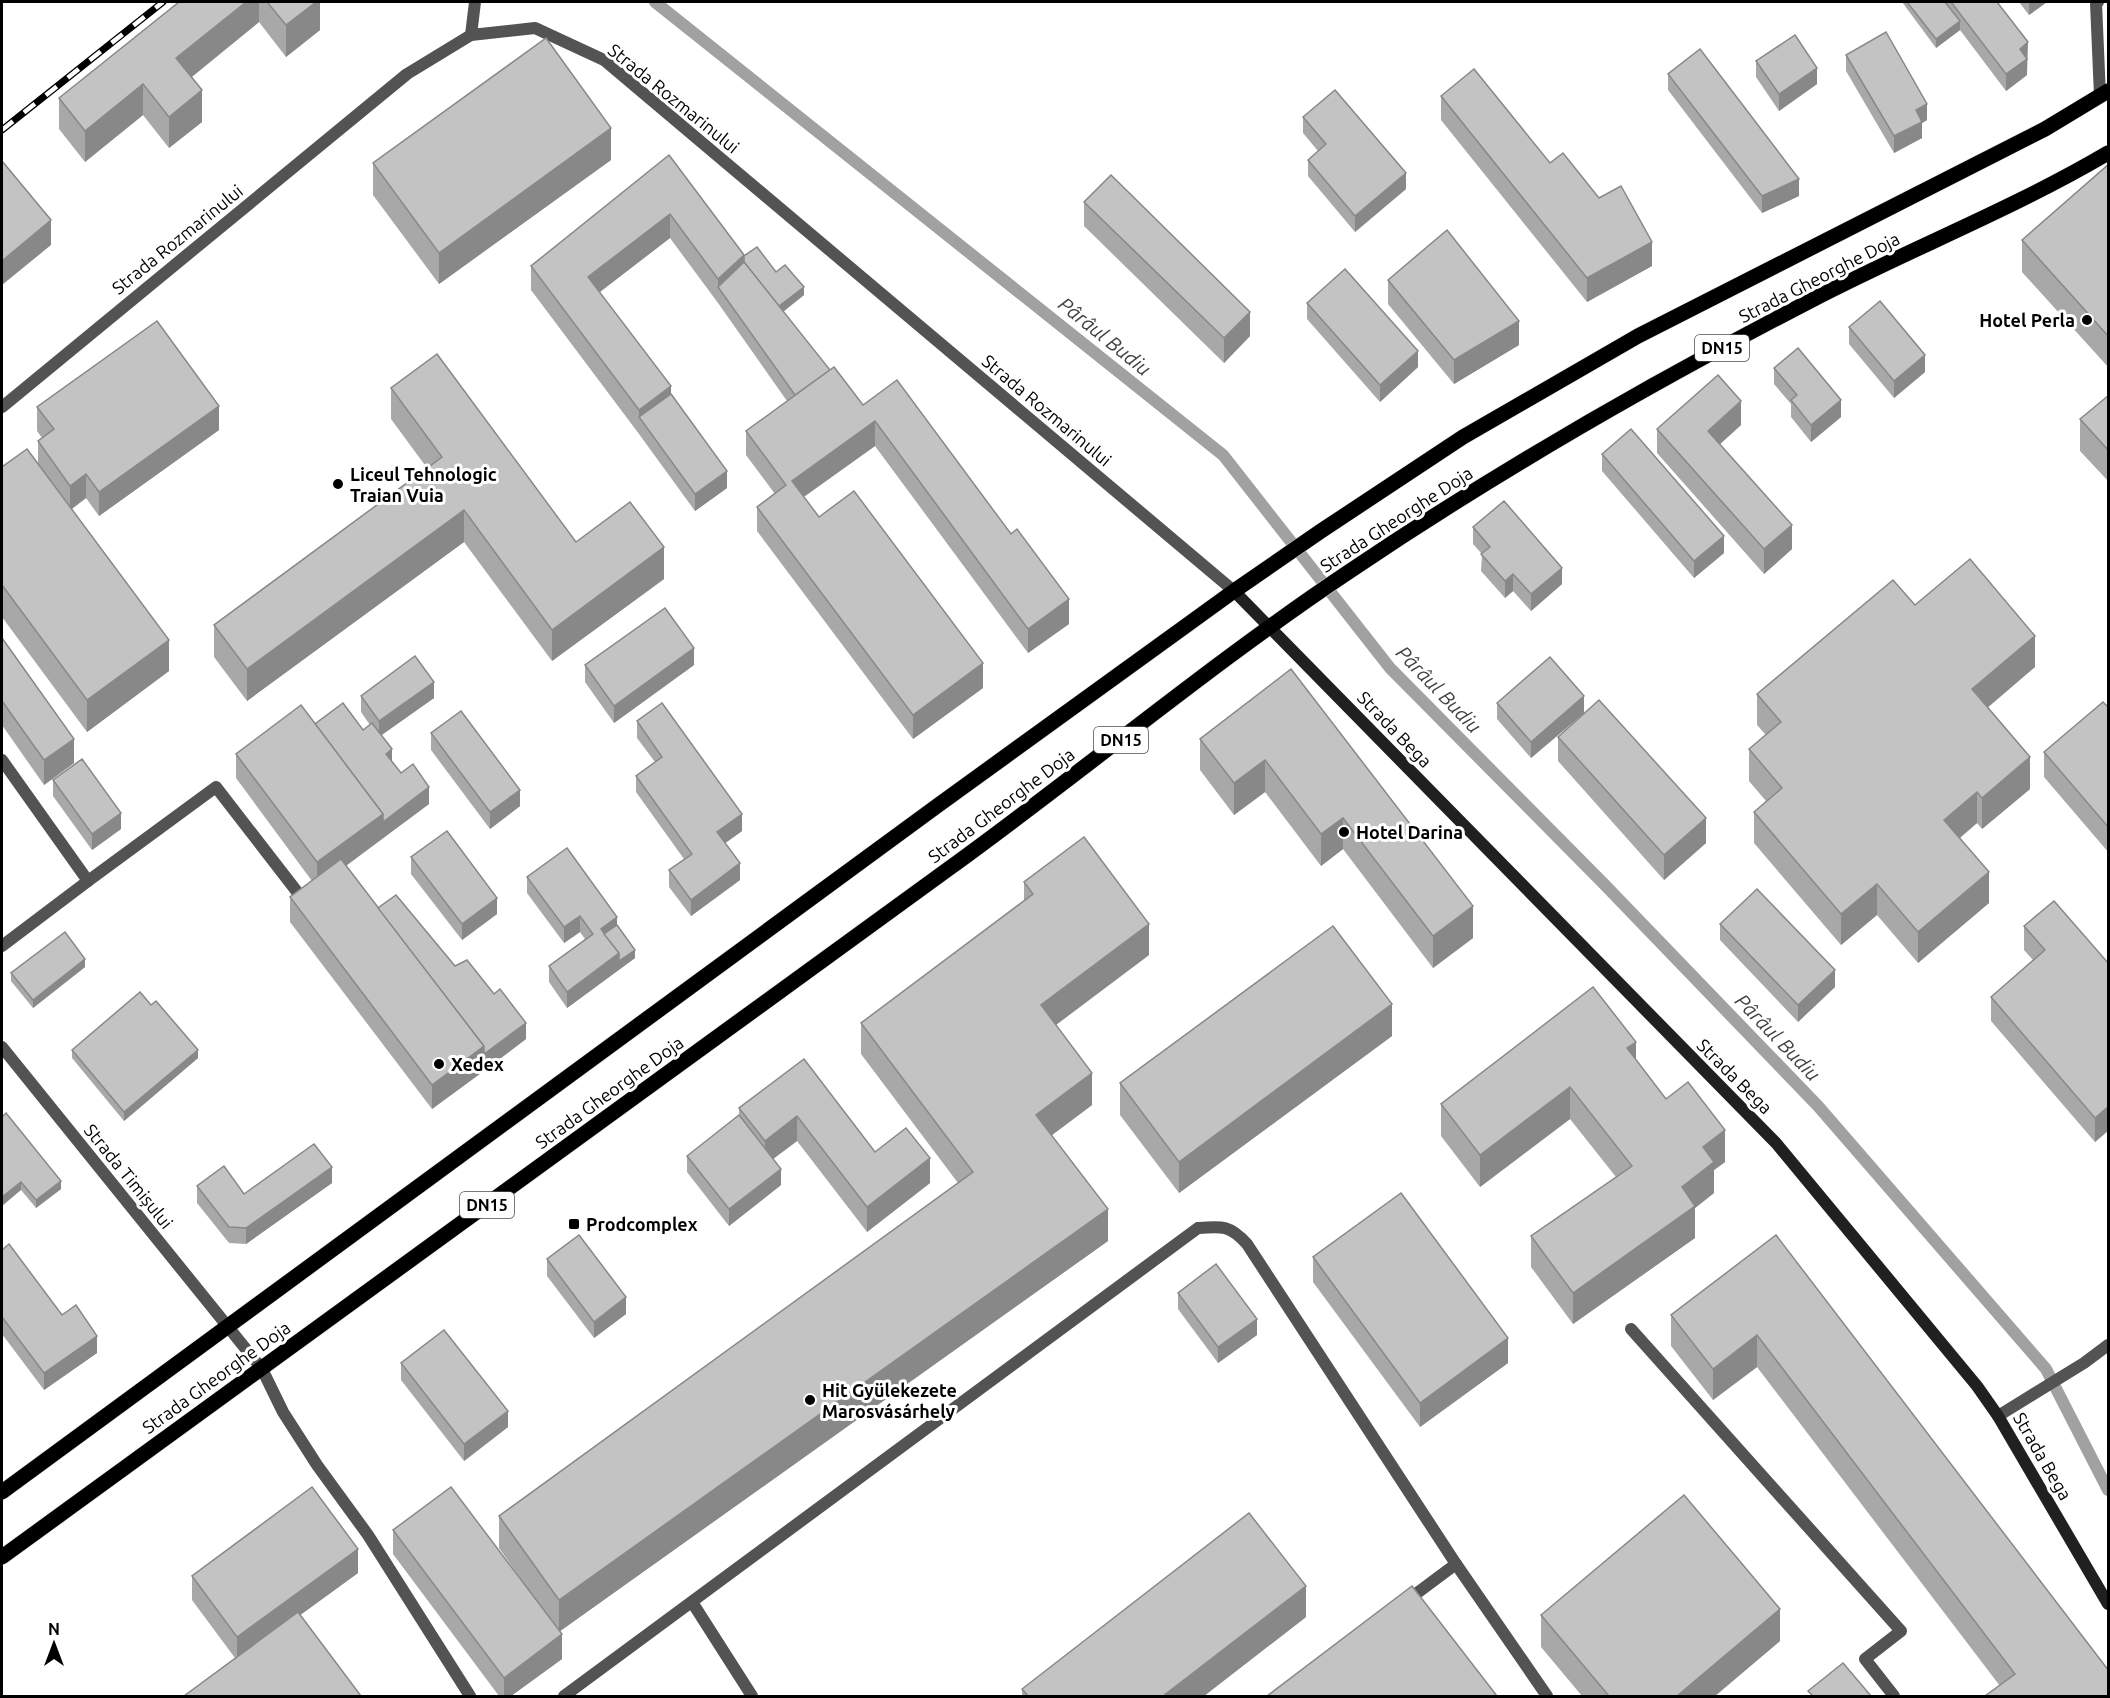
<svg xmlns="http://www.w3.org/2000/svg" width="2110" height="1698" font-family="Ubuntu,sans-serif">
<rect width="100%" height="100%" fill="#fff"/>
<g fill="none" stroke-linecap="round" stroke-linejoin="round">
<polyline stroke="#a1a1a1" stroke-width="12" points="655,2 1223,455 1390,668 1603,883 1818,1106 2046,1369 2108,1490"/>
<defs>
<g id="primary">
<polyline points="2,1492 937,806 1234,591 1321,531 1463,437 1638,336 2045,129 2108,91"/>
<path d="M2 1557C318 1327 635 1098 951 867 1085 770 1212 663 1350 571 1498 471 1653 382 1812 300 1910 249 2013 209 2108 153"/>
</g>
</defs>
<use href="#primary" stroke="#dbdbdb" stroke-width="16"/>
<g stroke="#535353" stroke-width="12">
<polyline points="2098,2 2096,3 2100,96"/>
<polyline points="471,35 475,2"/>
<polyline points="88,881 216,787 298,893"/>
<polyline points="1631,1329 1901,1631 1865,1659 1894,1696"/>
<polyline points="262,1369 283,1412 317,1465 368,1535 470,1696"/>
<polyline points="1998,1416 2084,1363 2108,1345"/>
<polyline points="692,1602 752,1696"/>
<polyline points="1405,1602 1456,1564"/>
<path d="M564 1696 1198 1228C1222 1226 1230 1225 1247 1244L1456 1564 1547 1696"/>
</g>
<g stroke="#535353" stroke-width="12">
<polyline points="2,407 407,74 471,35 535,28 604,60 1234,591"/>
<polyline points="2,760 88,881 2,946"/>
<polyline points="2,1047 262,1369"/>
</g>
<polyline stroke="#202020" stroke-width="12" points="1234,591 1776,1143 1977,1386 1998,1416 2108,1604"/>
<use href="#primary" stroke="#000" stroke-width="15"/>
<defs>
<polyline id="rail" points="2,130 163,2"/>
</defs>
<use href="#rail" stroke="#000" stroke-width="7"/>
<use href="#rail" stroke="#fff" stroke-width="4.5" stroke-dasharray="14" stroke-linecap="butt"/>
</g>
<g fill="#a8a8a8">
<polygon points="179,2 320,2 320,30 286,57 259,22 191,77 202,122 169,148 143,115 85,162 59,129 59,98"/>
<polygon points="1902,2 1997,2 2028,59 2027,59 2027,75 2006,91 1960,30 1936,48"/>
<polygon points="2019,2 2047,2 2029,15"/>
<polygon points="1846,55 1927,120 1922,123 1922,138 1894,153 1846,71"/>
<polygon points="1756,61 1817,84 1779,111 1756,77"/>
<polygon points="1668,74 1799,196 1762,213 1668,90"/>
<polygon points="1441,96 1550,163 1599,198 1652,266 1587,302 1441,120"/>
<polygon points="1303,117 1406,189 1355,232 1308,176 1308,160 1318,151 1303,133"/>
<polygon points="669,155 744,256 776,272 804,295 783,311 830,370 1069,624 1028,653 875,446 804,497 819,517 983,688 913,739 757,531 757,507 775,494 746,455 746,431 787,401 718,303 670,238 600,292 671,394 727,488 695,511 639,434 531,290 531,266"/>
<polygon points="611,160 439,284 373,195 373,163"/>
<polygon points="2109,164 2109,368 2022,272 2022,240"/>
<polygon points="1084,202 1250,336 1224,363 1084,226"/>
<polygon points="1388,280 1519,345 1454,384 1388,304"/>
<polygon points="1307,303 1418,367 1380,402 1307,319"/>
<polygon points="1849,327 1925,372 1894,398 1849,344"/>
<polygon points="1774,368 1841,417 1811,442 1791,417 1791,404 1774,384"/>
<polygon points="391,388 576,542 664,579 552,661 464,542 247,701 214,657 214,625 427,468 391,419"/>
<polygon points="2109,395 2109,482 2080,451 2080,419"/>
<polygon points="37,407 219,430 99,516 86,498 72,509 169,671 87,732 2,617 2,467 38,463 38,441 42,438 37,431"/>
<polygon points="1741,425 1720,444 1792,549 1764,574 1657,453 1657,429"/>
<polygon points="1602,454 1724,553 1694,578 1602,471"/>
<polygon points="1473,527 1562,584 1531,611 1513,591 1505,598 1481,571 1482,554 1473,544"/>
<polygon points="1915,605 2035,667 1988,707 2030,789 1982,829 1977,823 1960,838 1989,903 1918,963 1877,915 1841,945 1754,843 1754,812 1766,801 1749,781 1749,749 1766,735 1757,725 1757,694"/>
<polygon points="2,638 74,763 44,785 2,725"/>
<polygon points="585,665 694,665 614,723 585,682"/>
<polygon points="1291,669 1473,938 1433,968 1343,849 1321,866 1265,792 1234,815 1200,770 1200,739"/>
<polygon points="361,696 434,698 381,735 392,761 401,773 429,804 346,866 378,908 455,966 526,1039 432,1109 290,922 290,897 312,881 236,778 236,754 315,724 363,730 370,725 361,712"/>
<polygon points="1497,703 1584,713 1531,758 1497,719"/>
<polygon points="2109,708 2109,853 2044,777 2044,752"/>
<polygon points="637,721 742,831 725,843 740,880 691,916 669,887 669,870 684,859 636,792 636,776 655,762 637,738"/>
<polygon points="431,733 520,806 490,829 431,750"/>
<polygon points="1558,737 1706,843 1664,880 1558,761"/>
<polygon points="53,780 121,829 92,850 53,796"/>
<polygon points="411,857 497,914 462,940 411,874"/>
<polygon points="527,877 617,925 635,958 567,1008 549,982 549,966 585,939 580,932 564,943 527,893"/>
<polygon points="1024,882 1149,955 1056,1025 1092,1105 1052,1135 1108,1241 559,1631 562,1659 511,1696 499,1696 393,1554 393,1530 533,1596 499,1548 499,1516 958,1183 861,1054 861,1023 1024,901"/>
<polygon points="1720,924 1835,987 1798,1022 1720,940"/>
<polygon points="2024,926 2109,964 2109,1130 2095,1142 1991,1021 1991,997 2033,960 2024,950"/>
<polygon points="85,967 33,1008 11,981 11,973"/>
<polygon points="1392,1036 1179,1193 1120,1115 1120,1083"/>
<polygon points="72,1050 198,1058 124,1121 72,1058"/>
<polygon points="804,1059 875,1152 930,1183 867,1232 797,1141 773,1159 781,1185 729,1226 687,1172 687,1156 739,1115 739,1108"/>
<polygon points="1636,1060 1666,1099 1725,1162 1714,1170 1714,1193 1695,1208 1695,1238 1573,1324 1531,1267 1531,1236 1616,1177 1570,1119 1480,1187 1441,1136 1441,1104"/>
<polygon points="2,1117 61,1189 36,1208 21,1190"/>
<polygon points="332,1183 246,1244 229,1243 197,1203 197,1186 244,1194"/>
<polygon points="1776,1235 2109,1671 2000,1686 1757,1367 1713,1400 1671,1346 1671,1315"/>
<polygon points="2,1250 97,1353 44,1390 2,1334"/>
<polygon points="1313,1257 1508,1363 1420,1427 1313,1282"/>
<polygon points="547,1259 626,1314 594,1338 547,1276"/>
<polygon points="1178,1293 1257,1335 1218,1363 1178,1309"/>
<polygon points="401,1363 508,1427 464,1461 401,1380"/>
<polygon points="358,1573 300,1615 235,1658 192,1600 192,1576"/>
<polygon points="1541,1615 1780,1641 1715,1696 1582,1696 1541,1647"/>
<polygon points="1306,1617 1204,1696 1022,1696 1022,1689"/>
</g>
<g fill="#888">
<polygon points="246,2 259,2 259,22 176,90 176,58"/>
<polygon points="316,2 320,2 320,30 286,57 286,25"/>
<polygon points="2029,2 2047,2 2029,15"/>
<polygon points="1960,21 1960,30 1936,48 1936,39"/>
<polygon points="2028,42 2027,75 2006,91 2006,74 2020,49"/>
<polygon points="1817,68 1817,84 1779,111 1779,94"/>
<polygon points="143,84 143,115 85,162 85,131"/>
<polygon points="202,90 202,122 169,148 169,117"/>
<polygon points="1927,104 1927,120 1922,123 1922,138 1894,153 1894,136 1916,110"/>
<polygon points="611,128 611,160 439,284 439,253"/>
<polygon points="1406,173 1406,189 1355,232 1355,216"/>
<polygon points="1799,179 1799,196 1762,213 1762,196"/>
<polygon points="670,214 670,238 588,301 588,277"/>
<polygon points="51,220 51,245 2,285 2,261"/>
<polygon points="1652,242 1652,266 1587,302 1587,278"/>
<polygon points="744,255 744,279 718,287 718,279"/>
<polygon points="804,287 804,295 778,316 778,307"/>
<polygon points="1250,312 1250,336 1224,363 1224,338"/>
<polygon points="1519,321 1519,345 1454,384 1454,360"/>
<polygon points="1418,351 1418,367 1380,402 1380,385"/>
<polygon points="1925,355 1925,372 1894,398 1894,381"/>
<polygon points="671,386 671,411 639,417 639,410"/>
<polygon points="1841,400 1841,417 1811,442 1811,425"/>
<polygon points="1741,401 1741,425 1708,455 1708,431"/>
<polygon points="219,406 219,430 99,516 99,492"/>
<polygon points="875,421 875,446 792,505 792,481"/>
<polygon points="727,471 727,488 695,511 695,494"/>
<polygon points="86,474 86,498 70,510 70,486"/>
<polygon points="464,510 464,542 247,701 247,669"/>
<polygon points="1792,525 1792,549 1764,574 1764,549"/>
<polygon points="1724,536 1724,553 1694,578 1694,561"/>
<polygon points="664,547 664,579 552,661 552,630"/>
<polygon points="1562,568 1562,584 1531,611 1531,594"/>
<polygon points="1513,574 1513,591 1505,598 1505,581"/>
<polygon points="1069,599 1069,624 1028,653 1028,629"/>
<polygon points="2035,636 2035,667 1972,721 1972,689"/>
<polygon points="169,640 169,671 87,732 87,700"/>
<polygon points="694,648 694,665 614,723 614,706"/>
<polygon points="983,663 983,688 913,739 913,715"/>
<polygon points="434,682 434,698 379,737 379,721"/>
<polygon points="1584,696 1584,713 1531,758 1531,742"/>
<polygon points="74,739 74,763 44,785 44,760"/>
<polygon points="392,749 392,765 386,754"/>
<polygon points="2030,757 2030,789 1982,829 1982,798"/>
<polygon points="1265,760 1265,792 1234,815 1234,783"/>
<polygon points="429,787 429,804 317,887 317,862 383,814"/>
<polygon points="520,790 520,806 490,829 490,812"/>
<polygon points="1977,792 1977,823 1944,851 1944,820"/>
<polygon points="121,813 121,829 92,850 92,834"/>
<polygon points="742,814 742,831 717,849 717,832"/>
<polygon points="1343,818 1343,849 1321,866 1321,834"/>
<polygon points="1706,818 1706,843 1664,880 1664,855"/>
<polygon points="740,863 740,880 691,916 691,900"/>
<polygon points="1989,872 1989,903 1918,963 1918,932"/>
<polygon points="1877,884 1877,915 1841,945 1841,914"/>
<polygon points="497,898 497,914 462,940 462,924"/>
<polygon points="1473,906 1473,938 1433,968 1433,936"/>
<polygon points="580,916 580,932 564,943 564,927"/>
<polygon points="617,917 617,934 605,942 601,929"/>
<polygon points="1149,924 1149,955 1041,1036 1041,1005"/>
<polygon points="635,950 635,958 567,1008 567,992 619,953"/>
<polygon points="85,959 85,967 33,1008 33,1000"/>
<polygon points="1835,970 1835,987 1798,1022 1798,1005"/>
<polygon points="1392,1004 1392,1036 1179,1193 1179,1162"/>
<polygon points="526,1023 526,1039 484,1071 484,1054"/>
<polygon points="1636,1042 1636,1073 1627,1048"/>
<polygon points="484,1046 484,1071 432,1109 432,1085"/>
<polygon points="198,1050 198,1058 124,1121 124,1112"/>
<polygon points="1092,1073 1092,1105 1036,1147 1036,1115"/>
<polygon points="1570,1087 1570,1119 1480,1187 1480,1155"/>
<polygon points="2109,1106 2109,1130 2095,1142 2095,1118"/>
<polygon points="797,1116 797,1141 765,1165 765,1141"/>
<polygon points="1725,1130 1725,1162 1714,1170 1714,1193 1695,1208 1695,1238 1573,1324 1573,1293 1682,1187 1703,1147"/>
<polygon points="930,1158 930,1183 867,1232 867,1207"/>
<polygon points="332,1167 332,1183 246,1244 246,1228"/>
<polygon points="781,1169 781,1185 729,1226 729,1209"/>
<polygon points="61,1181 61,1189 36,1208 36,1200"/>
<polygon points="21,1182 21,1190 2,1206 2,1197"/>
<polygon points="1108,1209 1108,1241 559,1632 559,1600"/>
<polygon points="626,1297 626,1314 594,1338 594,1322"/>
<polygon points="1257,1319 1257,1335 1218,1363 1218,1347"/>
<polygon points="1757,1335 1757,1367 1713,1400 1713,1369"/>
<polygon points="97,1336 97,1353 44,1390 44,1373"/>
<polygon points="1508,1338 1508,1363 1420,1427 1420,1403"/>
<polygon points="508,1411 508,1427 464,1461 464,1444"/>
<polygon points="358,1549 358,1573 237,1661 237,1637"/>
<polygon points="1306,1586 1306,1617 1204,1696 1163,1696"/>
<polygon points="1780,1609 1780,1641 1715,1696 1677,1696"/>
<polygon points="562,1634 562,1659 511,1696 504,1696 504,1678"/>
</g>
<g fill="#c3c3c3" stroke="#888" stroke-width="1.5">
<polygon points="179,2 246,2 176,58 202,90 169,117 143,84 85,131 59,98"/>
<polygon points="267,2 316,2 286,25"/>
<polygon points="1907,2 1945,2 1960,21 1936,39"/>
<polygon points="1951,2 1997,2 2028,42 2020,49 2027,59 2006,74"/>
<polygon points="1886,32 1927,104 1916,110 1922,122 1894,136 1846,55"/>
<polygon points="1795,35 1817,68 1779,94 1756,61"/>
<polygon points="546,38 611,128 439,253 373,163"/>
<polygon points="1700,49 1799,179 1762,196 1668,74"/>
<polygon points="1474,69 1550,163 1563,153 1599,198 1621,186 1652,242 1587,278 1441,96"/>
<polygon points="1335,90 1406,173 1355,216 1308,160 1326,144 1303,117"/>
<polygon points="669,155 744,255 718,279 670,214 588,277 671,386 639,410 531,266"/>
<polygon points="2,161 51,220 2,261"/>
<polygon points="2109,164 2109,337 2022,240"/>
<polygon points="1111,175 1250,312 1224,338 1084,202"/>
<polygon points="1447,230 1519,321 1454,360 1388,280"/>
<polygon points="757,247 776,272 785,265 804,287 779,306 744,262 744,256"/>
<polygon points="744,262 830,370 795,395 718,287"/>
<polygon points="1345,269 1418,351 1380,385 1307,303"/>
<polygon points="1880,301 1925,355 1894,381 1849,327"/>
<polygon points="157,321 219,406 99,492 86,474 70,486 38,441 54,429 37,407"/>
<polygon points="1798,348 1841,400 1811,425 1791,400 1797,395 1774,368"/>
<polygon points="437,354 576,542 630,502 664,547 552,630 464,510 247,669 214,625 442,457 391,388"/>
<polygon points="834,367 863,405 897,380 1011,534 1017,529 1069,599 1028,629 875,421 792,481 819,517 854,491 983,663 913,715 757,507 786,485 746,431"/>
<polygon points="1718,375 1741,401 1708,431 1792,525 1764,549 1657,429"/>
<polygon points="671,394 727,471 695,494 639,417"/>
<polygon points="2109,395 2109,451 2080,419"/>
<polygon points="1631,429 1724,536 1694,561 1602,454"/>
<polygon points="27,449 169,640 87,700 2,585 2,467"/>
<polygon points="1504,501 1562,568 1531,594 1513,574 1505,581 1481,554 1490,547 1473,527"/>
<polygon points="1970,559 2035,636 1972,689 2030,757 1982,798 1977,792 1944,820 1989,872 1918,932 1877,884 1841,914 1754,812 1782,788 1749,749 1781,722 1757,694 1893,580 1915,605"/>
<polygon points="665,608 694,648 614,706 585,665"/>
<polygon points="2,638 74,739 44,760 2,701"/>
<polygon points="415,656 434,682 379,721 361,696"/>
<polygon points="1550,657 1584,696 1531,742 1497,703"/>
<polygon points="1291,669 1473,906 1433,936 1343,818 1321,834 1265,760 1234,783 1200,739"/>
<polygon points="1599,700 1706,818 1664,855 1558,737"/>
<polygon points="2103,702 2109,708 2109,828 2044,752"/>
<polygon points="343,703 363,730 372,723 392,749 386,754 401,773 413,764 429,787 383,822 383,814 315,724"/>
<polygon points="662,703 742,814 717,832 740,863 691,900 669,870 692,854 636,776 662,757 637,721"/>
<polygon points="301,705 383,814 317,862 236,754"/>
<polygon points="461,711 520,790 490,812 431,733"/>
<polygon points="82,759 121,813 92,834 53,780"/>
<polygon points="447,831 497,898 462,924 411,857"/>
<polygon points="1084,837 1149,924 1041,1005 1092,1073 1036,1115 1108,1209 559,1600 499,1516 973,1172 861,1023 1033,894 1024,882"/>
<polygon points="567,848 617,917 601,929 619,953 567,992 549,966 593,934 580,916 564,927 527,877"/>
<polygon points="341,859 484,1046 432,1085 290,897"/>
<polygon points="1757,889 1835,970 1798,1005 1720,924"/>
<polygon points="396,895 455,966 467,960 494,994 500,989 526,1023 484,1054 484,1046 378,908"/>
<polygon points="2054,901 2109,964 2109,1106 2095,1118 1991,997 2045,950 2024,926"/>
<polygon points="617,925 635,950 619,961 619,953 604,934"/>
<polygon points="1333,926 1392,1004 1179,1162 1120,1083"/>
<polygon points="65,932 85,959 33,1000 11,973"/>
<polygon points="1593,987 1636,1042 1627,1048 1666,1099 1688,1082 1725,1130 1703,1147 1714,1162 1682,1187 1695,1206 1573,1293 1531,1236 1632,1166 1570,1087 1480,1155 1441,1104"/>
<polygon points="140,992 151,1005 156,1001 198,1050 124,1112 72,1050"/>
<polygon points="804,1059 875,1152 906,1128 930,1158 867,1207 797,1116 765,1141 739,1108"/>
<polygon points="6,1113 61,1181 36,1200 21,1182 2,1197 2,1117"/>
<polygon points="739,1115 781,1169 729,1209 687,1156"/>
<polygon points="314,1144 332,1167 246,1228 229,1227 197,1186 224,1166 244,1194"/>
<polygon points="1401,1193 1508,1338 1420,1403 1313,1257"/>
<polygon points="579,1235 626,1297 594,1322 547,1259"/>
<polygon points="1776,1235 2109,1671 2109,1696 1985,1696 2015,1674 1757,1335 1713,1369 1671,1315"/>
<polygon points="9,1244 62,1315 76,1305 97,1336 44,1373 2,1317 2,1250"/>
<polygon points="1216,1264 1257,1319 1218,1347 1178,1293"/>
<polygon points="444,1330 508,1411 464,1444 401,1363"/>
<polygon points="312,1487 358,1549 237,1637 192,1576"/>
<polygon points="451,1487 562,1634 504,1678 393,1530"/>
<polygon points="1684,1495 1780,1609 1677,1696 1609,1696 1541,1615"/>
<polygon points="1249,1513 1306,1586 1163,1696 1028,1696 1022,1689"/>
<polygon points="1412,1586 1497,1696 1267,1696"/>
<polygon points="298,1612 361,1696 184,1696"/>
<polygon points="1843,1663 1871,1696 1813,1696 1808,1691"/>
</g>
<g fill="#000" stroke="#fff" stroke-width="2">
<circle cx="2087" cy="320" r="6"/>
<circle cx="338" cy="484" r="6"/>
<circle cx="1344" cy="832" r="6"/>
<circle cx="439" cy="1064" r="6"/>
<rect x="568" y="1218" width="12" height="12" rx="3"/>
<circle cx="810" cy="1400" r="6"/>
</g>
<g text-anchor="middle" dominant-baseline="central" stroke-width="6" stroke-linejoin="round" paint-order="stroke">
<g fill="#fff" stroke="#4c4c4c" stroke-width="1.5">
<rect x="1695" y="335" width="54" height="26" rx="4.5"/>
<rect x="1094" y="727" width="54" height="26" rx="4.5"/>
<rect x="460" y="1192" width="54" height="26" rx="4.5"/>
</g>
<g font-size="16" font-weight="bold" fill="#000">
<text x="1722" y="348">DN15</text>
<text x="1121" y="740">DN15</text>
<text x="487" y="1205">DN15</text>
</g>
<g font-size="18" fill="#000" stroke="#fff">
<text transform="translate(674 98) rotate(39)">Strada Rozmarinului</text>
<text transform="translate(177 239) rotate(-39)">Strada Rozmarinului</text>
<text transform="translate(1819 277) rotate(-27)">Strada Gheorghe Doja</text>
<text transform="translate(1047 410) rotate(40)">Strada Rozmarinului</text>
<text transform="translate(1396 519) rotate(-33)">Strada Gheorghe Doja</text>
<text transform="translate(1395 729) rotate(46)">Strada Bega</text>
<text transform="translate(1001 805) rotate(-37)">Strada Gheorghe Doja</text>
<text transform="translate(1735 1076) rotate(45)">Strada Bega</text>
<text transform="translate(609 1092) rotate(-36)">Strada Gheorghe Doja</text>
<text transform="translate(129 1176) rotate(51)">Strada Timișului</text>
<text transform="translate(216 1377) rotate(-36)">Strada Gheorghe Doja</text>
<text transform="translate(2043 1456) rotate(60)">Strada Bega</text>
</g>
<g font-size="18" font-weight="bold" fill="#000" stroke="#fff" text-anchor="start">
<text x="2075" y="320" text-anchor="end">Hotel Perla</text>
<text x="350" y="474">Liceul Tehnologic<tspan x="350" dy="21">Traian Vuia</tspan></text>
<text x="1356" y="832">Hotel Darina</text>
<text x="451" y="1064">Xedex</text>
<text x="586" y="1224">Prodcomplex</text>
<text x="822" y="1390">Hit Gyülekezete<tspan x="822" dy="21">Marosvásárhely</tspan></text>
</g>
<g font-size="20" font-style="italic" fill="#424242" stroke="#fff">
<text transform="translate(1105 336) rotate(39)">Pârâul Budiu</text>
<text transform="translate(1439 689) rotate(46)">Pârâul Budiu</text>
<text transform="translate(1778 1037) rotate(46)">Pârâul Budiu</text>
</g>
</g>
<rect width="2110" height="1698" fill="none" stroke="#000000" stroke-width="6"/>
<g transform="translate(54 1644)" stroke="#ffffff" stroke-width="4.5" paint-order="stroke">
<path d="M0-4.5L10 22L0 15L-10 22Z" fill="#000000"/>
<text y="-9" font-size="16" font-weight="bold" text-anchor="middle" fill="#000000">N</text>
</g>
</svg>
